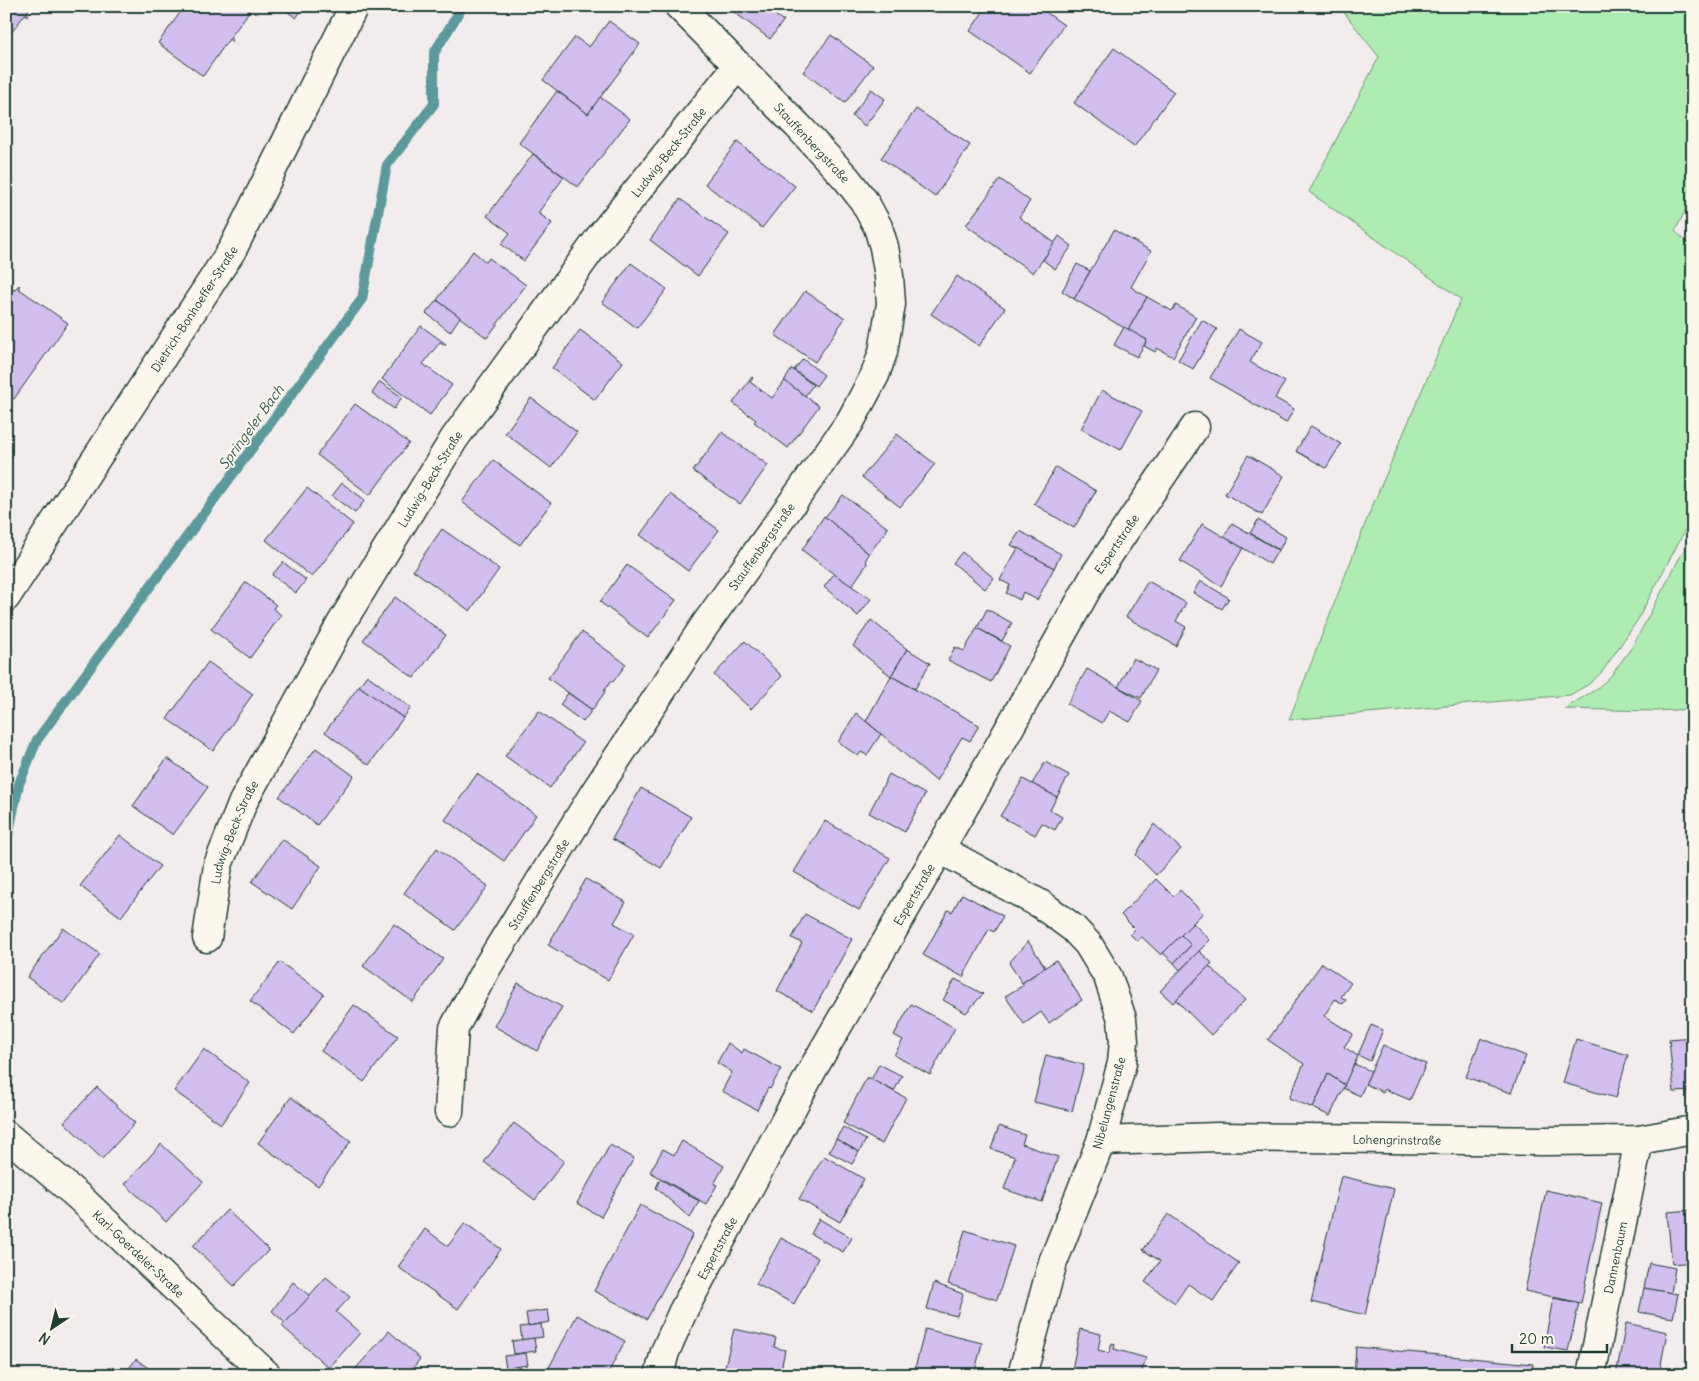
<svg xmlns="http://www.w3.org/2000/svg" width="1699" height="1381" font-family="Delius,sans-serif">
<rect width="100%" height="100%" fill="#f3eced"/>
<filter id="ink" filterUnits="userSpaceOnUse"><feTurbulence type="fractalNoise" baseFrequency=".02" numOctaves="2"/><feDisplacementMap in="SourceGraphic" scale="10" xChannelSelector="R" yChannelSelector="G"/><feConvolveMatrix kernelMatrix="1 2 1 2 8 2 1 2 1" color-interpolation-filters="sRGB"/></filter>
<g filter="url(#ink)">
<g fill="#afecb2" stroke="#679473">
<polygon points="1339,6 1693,6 1693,195 1675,231 1693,248 1693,515 1637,621 1602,672 1589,684 1570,695 1289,720 1369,514 1461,299 1309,192 1379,57"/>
<polygon points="1693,533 1693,709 1656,711 1564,709 1595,690 1610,677 1632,647"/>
</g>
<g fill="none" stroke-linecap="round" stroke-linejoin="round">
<polyline stroke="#5c999b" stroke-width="10" points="6,845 19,784 37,740 362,299 387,165 434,104 434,53 463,6"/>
</g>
<g fill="#d2beef" stroke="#1f3d34">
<polygon points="6,6 31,6 26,13 29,15 28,16 25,14 6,40"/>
<polygon points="185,6 253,6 230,38 233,40 232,42 229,39 203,76 158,43"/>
<polygon points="280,6 305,6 296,18"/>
<polygon points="726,6 779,6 774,14 782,20 784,20 770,39"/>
<polygon points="987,6 1037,6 1064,25 1030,73 970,31"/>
<polygon points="609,21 640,44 588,114 543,80 575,37 589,47"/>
<polygon points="831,35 873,66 845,103 803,72"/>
<polygon points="1114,48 1174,92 1134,147 1074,103"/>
<polygon points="871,89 885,99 865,126 852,116"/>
<polygon points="557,91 588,114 600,97 630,119 578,187 519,143"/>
<polygon points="916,109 970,145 935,197 881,158"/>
<polygon points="737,142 795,186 762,228 705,184"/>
<polygon points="533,154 564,177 538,213 552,223 524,261 501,244 510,233 487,216"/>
<polygon points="1000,179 1030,201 1019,217 1055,243 1033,273 966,225"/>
<polygon points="680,199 729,234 698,276 650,240"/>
<polygon points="1114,230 1151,251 1131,287 1147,297 1128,330 1074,299"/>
<polygon points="1059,236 1072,246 1055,269 1043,260"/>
<polygon points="473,251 486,262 489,258 526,285 487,338 437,300"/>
<polygon points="631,263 667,289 637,328 602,302"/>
<polygon points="1077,264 1090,271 1074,299 1062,291"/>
<polygon points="957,276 1005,308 979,346 931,314"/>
<polygon points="6,285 14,290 19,285 20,286 18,288 68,323 14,399 6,393"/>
<polygon points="805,291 845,318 815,362 775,335"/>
<polygon points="1147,297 1172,311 1176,305 1196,317 1173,357 1157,348 1155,352 1144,346 1147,340 1128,330"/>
<polygon points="437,300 460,317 450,332 426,313"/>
<polygon points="1202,320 1217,329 1193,369 1178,360"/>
<polygon points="421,326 446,344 445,345 440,342 423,364 452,385 430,415 382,379"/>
<polygon points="1124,327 1147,340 1137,357 1114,345"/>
<polygon points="1239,329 1262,342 1250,362 1285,382 1275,398 1294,409 1286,423 1210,378"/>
<polygon points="580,330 623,362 595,400 552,368"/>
<polygon points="803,359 824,375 816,386 794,370"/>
<polygon points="792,369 813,385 805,396 784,381"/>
<polygon points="752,377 753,378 750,382 772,398 785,381 819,406 788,448 754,422 756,420 733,403"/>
<polygon points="380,382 402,397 394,409 372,393"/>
<polygon points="1102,390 1142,411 1121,450 1081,429"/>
<polygon points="531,398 577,432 551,468 505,433"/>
<polygon points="355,404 409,443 370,495 317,455"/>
<polygon points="1311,426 1341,444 1326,468 1296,451"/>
<polygon points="722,432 768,465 740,504 693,471"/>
<polygon points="897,434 935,464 900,507 862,477"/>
<polygon points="1248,455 1284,476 1262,515 1225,494"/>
<polygon points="493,460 551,503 520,545 462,502"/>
<polygon points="1056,467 1096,491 1074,528 1034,504"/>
<polygon points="342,483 365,500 355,513 332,496"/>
<polygon points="307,488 353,524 312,577 266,540"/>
<polygon points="670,494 719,530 688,571 640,535"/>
<polygon points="843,495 888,528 869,554 825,517"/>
<polygon points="824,516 869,554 866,559 867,564 851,587 802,550"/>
<polygon points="1258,520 1286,537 1279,550 1250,533"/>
<polygon points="1232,523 1278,550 1270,564 1224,537"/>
<polygon points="1202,524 1243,548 1221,586 1180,561"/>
<polygon points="442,529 499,569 470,611 413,570"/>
<polygon points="1020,531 1061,554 1054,568 1011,545"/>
<polygon points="1018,548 1054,568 1037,600 1023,592 1020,600 1006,593 1010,585 1000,580"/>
<polygon points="962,552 994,578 985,589 953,563"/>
<polygon points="283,562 306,580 296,593 272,575"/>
<polygon points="627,565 676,600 648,638 600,602"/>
<polygon points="834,574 871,599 858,616 824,587"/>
<polygon points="1148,581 1186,603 1176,621 1186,627 1176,646 1126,617"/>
<polygon points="1200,581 1229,598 1222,609 1193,593"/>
<polygon points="246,582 276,605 273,608 281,615 250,658 211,629"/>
<polygon points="395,597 446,635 414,678 363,640"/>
<polygon points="987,609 1012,623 1002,641 977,628"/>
<polygon points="871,620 907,649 891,676 853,646"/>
<polygon points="977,628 1010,646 991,682 948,660 955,647 964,651"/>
<polygon points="582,632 626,664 613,682 611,681 604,691 605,692 592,710 548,678"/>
<polygon points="745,641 782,676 751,709 714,675"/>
<polygon points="907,649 930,663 915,689 891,676"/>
<polygon points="1133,658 1156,670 1141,698 1118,687"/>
<polygon points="208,662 253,694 213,751 167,719"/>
<polygon points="1087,669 1142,701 1130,722 1109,711 1102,723 1067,704"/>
<polygon points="367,675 411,708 403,718 359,686"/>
<polygon points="891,676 979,725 970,741 962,737 936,781 866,721"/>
<polygon points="359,686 403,718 369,765 325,732"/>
<polygon points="568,693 592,710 583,722 560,705"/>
<polygon points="539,711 583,743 550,788 505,756"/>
<polygon points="856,713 881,734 867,755 861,752 858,756 838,742"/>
<polygon points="316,748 354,776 317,825 279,797"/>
<polygon points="167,758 208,787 173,835 133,806"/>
<polygon points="1045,762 1069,775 1057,797 1032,784"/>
<polygon points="477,774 536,815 504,861 445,820"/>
<polygon points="889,774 925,794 905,832 869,813"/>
<polygon points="1023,779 1057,797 1050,810 1062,817 1055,830 1042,823 1035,835 1000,816"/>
<polygon points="641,788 691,817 661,868 612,839"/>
<polygon points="825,821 890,858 859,910 794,872"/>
<polygon points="1154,824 1181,849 1156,875 1136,855"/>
<polygon points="120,835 160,866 121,917 80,886"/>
<polygon points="282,839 321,866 292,909 252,882"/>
<polygon points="437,848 488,886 455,930 404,893"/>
<polygon points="586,879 626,902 614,923 634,934 608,980 548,945"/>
<polygon points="1156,879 1174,897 1180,890 1203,913 1161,955 1142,937 1137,941 1130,934 1135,929 1121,915"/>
<polygon points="962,894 1003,916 994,932 989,929 963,977 923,955 948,910 952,912"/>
<polygon points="805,914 852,939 813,1011 777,991 802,943 792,938"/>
<polygon points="1193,923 1210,940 1180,970 1174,963 1191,945 1181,935"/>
<polygon points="394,924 443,959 413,1002 363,966"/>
<polygon points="63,928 100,954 64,1004 27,977"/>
<polygon points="1181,935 1191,945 1174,963 1163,953"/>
<polygon points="1028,941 1045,967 1022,983 1009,963"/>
<polygon points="1199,951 1212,963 1173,1003 1160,991"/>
<polygon points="1056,960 1082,1000 1049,1023 1041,1012 1024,1024 1005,996 1024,985 1022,983"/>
<polygon points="280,962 324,994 294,1034 250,1001"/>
<polygon points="1322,963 1351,983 1341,997 1346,1000 1343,1004 1335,999 1324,1016 1353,1034 1344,1047 1358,1056 1345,1085 1328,1074 1313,1108 1289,1098 1304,1064 1268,1040"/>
<polygon points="1209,966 1245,1000 1211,1035 1176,1000"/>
<polygon points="955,979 983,994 966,1013 943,1000"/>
<polygon points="518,983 562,1007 537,1051 494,1026"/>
<polygon points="911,1004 955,1028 930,1075 894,1055 903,1040 894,1035"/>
<polygon points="354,1005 398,1036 364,1082 321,1051"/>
<polygon points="1371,1025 1383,1030 1370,1061 1358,1055"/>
<polygon points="1693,1037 1693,1091 1674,1092 1669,1039"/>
<polygon points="1481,1038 1526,1056 1511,1093 1466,1077"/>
<polygon points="1576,1039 1628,1055 1616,1098 1563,1083"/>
<polygon points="728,1043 742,1053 744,1049 781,1069 770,1089 768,1088 757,1110 722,1091 732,1072 717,1063"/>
<polygon points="1383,1045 1426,1064 1410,1100 1384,1089 1383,1092 1365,1084"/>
<polygon points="204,1049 250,1083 221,1124 174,1091"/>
<polygon points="1046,1055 1084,1065 1072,1111 1034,1102"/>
<polygon points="879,1064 902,1076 894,1091 871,1080"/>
<polygon points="1354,1064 1371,1071 1360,1096 1343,1088"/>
<polygon points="1328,1074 1345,1085 1330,1116 1313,1108"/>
<polygon points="867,1077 906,1098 882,1144 843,1123"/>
<polygon points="97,1087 135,1123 102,1159 64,1122"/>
<polygon points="291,1097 351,1141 318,1186 258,1143"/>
<polygon points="514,1123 564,1161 535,1200 484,1162"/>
<polygon points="999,1126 1025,1135 1022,1144 1058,1157 1042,1202 1004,1189 1015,1157 991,1149"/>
<polygon points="843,1127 866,1140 859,1152 836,1139"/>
<polygon points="836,1139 859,1152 852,1164 829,1152"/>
<polygon points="682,1141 724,1166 714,1184 717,1185 706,1204 650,1172 663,1149 674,1155"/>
<polygon points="161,1144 203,1182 166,1222 125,1184"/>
<polygon points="610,1145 634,1158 601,1217 577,1203"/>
<polygon points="824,1156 864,1179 840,1222 799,1199"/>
<polygon points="1341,1176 1394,1189 1365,1315 1311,1302"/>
<polygon points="660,1179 699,1201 690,1218 656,1188"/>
<polygon points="1546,1190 1602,1203 1581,1303 1525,1291"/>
<polygon points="640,1205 693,1234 647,1319 594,1291"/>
<polygon points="227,1210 269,1250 234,1286 193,1246"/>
<polygon points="1693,1210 1693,1262 1672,1264 1667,1212"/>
<polygon points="1168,1214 1239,1263 1213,1301 1188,1284 1175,1303 1145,1282 1160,1261 1143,1250"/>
<polygon points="819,1219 852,1238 843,1252 811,1234"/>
<polygon points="465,1223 501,1249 458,1309 398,1267 425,1229 448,1246"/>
<polygon points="965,1230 1014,1246 997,1300 948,1284"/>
<polygon points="781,1238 818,1258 794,1304 756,1284"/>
<polygon points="1649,1263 1675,1268 1671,1293 1644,1288"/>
<polygon points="326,1277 350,1297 336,1312 360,1333 329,1368 282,1326"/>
<polygon points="293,1282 310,1296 285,1323 272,1311"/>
<polygon points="934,1283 963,1294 957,1316 927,1309"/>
<polygon points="1644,1288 1678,1294 1673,1318 1639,1312"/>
<polygon points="1553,1298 1579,1303 1568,1351 1544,1347"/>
<polygon points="548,1310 550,1322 528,1326 526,1313"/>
<polygon points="577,1315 625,1341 607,1375 545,1375"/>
<polygon points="1626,1323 1667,1332 1659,1375 1616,1375"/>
<polygon points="541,1324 543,1337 522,1340 520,1327"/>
<polygon points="734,1329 776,1338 774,1347 785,1350 780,1375 723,1375"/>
<polygon points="925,1329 982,1343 974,1375 925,1375 914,1372"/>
<polygon points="1080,1329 1101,1334 1098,1350 1109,1353 1112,1343 1115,1344 1114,1349 1146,1358 1141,1375 1071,1375"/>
<polygon points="389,1331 420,1359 407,1375 350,1375"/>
<polygon points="534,1338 536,1351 514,1354 512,1341"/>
<polygon points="1356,1347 1533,1364 1532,1375 1354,1375"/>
<polygon points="526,1353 528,1365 506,1368 504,1356"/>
<polygon points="136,1359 152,1371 155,1375 124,1375"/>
</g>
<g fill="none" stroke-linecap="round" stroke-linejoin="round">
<defs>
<g id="street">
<path id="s1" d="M6 597 232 250 354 6"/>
<polyline points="940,849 1042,905 1073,928 1088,944 1108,977 1122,1019 1124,1041 1122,1063 1101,1141 1053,1262 1022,1375"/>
<path id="s2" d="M207 938 218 865 243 802 342 622 454 439 600 237 738 65"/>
<path id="s3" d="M449 1112 454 1028 486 969 593 795 705 625 850 422 875 375 883 352 891 304 889 276 884 247 878 227 864 201 847 179 798 126 679 6"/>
<path id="s4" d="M6 1135 79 1197 267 1375"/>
<path id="s5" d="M1101 1141 1217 1137 1545 1141 1639 1140 1693 1130"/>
<path id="s6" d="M659 1375 665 1352 683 1311 814 1067 1001 743 1095 575 1195 427"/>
<path id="s7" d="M1591 1375 1639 1140"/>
</g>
</defs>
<use href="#street" stroke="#1f3d34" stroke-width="31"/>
<use href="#street" stroke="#fbf7ec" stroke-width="28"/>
</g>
</g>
<g text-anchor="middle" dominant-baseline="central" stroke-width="4" stroke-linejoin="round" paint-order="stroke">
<g font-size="12" fill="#1f3d34" stroke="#fbf7ec">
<text transform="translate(812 143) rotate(47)">Stauffenbergstraße</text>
<text stroke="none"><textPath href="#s2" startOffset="920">Ludwig-Beck-Straße</textPath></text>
<text stroke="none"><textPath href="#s1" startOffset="344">Dietrich-Bonhoeffer-Straße</textPath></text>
<text stroke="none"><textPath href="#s2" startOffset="515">Ludwig-Beck-Straße</textPath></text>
<text stroke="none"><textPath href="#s6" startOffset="950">Espertstraße</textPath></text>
<text stroke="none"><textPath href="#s3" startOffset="656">Stauffenbergstraße</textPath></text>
<text stroke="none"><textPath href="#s2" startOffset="110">Ludwig-Beck-Straße</textPath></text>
<text stroke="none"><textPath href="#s3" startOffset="251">Stauffenbergstraße</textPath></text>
<text stroke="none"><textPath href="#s6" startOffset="545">Espertstraße</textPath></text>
<text transform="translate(1109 1103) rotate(-75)">Nibelungenstraße</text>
<text stroke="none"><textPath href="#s5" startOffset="296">Lohengrinstraße</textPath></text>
<text stroke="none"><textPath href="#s6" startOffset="140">Espertstraße</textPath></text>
<text stroke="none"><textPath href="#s4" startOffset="178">Karl-Goerdeler-Straße</textPath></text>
<text stroke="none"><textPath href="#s7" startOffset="120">Dannenbaum</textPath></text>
</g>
<g font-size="14" font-style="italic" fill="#335c56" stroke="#fbf7ec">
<text transform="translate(251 427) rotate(-54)">Springeler Bach</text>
</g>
</g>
<rect width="1699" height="1381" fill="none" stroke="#fbf7ec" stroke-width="25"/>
<rect x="12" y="12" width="1674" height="1356" fill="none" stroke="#1f3d34" stroke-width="2" filter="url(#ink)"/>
<g transform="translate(52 1328) rotate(215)" stroke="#fbf7ec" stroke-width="4" paint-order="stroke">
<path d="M0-4L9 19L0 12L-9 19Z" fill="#1f3d34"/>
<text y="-8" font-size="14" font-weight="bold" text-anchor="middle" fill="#1f3d34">N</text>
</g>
<path d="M1512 1344v8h95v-8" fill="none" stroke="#1f3d34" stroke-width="2.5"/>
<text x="1519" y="1344" font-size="15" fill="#1f3d34" stroke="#fbf7ec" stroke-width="4" paint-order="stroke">20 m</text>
</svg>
